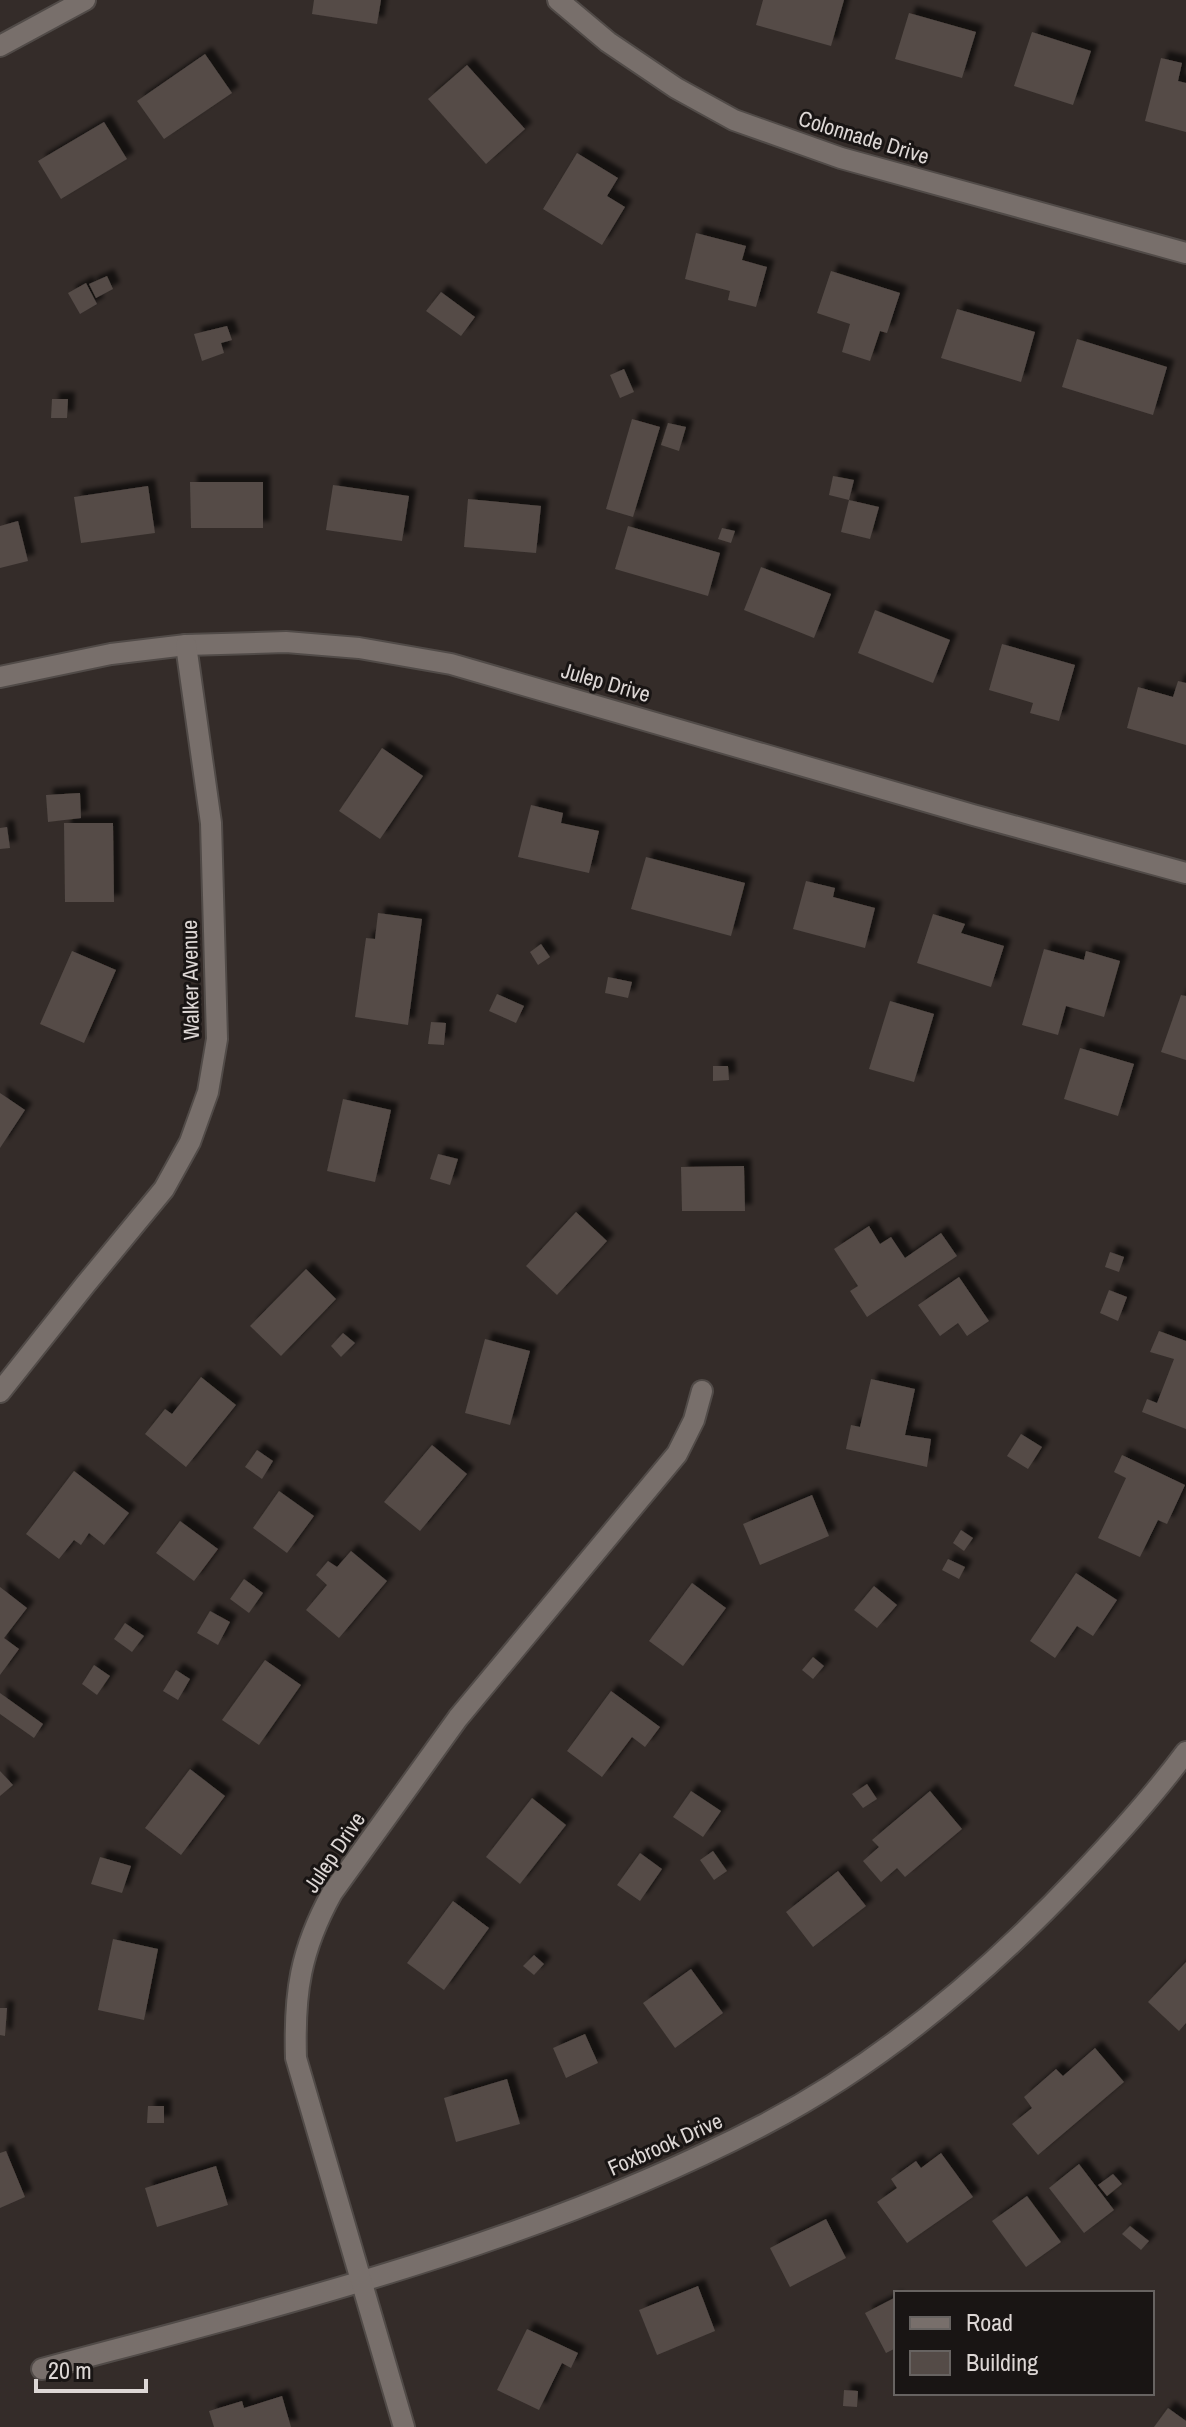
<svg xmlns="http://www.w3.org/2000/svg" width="1186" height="2427" font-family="'Archivo Narrow',sans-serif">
<defs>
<filter id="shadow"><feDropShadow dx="7" dy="-7" stdDeviation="2" flood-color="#0009"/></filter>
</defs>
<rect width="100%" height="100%" fill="#342c29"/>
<g fill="#544b47" filter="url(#shadow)">
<polygon points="314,0 381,0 377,24 312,14"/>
<polygon points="763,0 844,0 831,46 756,25"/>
<polygon points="909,13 976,32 962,78 895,59"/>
<polygon points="1032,32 1091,51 1073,105 1014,86"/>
<polygon points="205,54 232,93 164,139 137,101"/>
<polygon points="1161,58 1182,63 1178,81 1186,83 1186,132 1145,121"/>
<polygon points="467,65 525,129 486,164 428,99"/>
<polygon points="104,122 127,159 61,199 38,161"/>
<polygon points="577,153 618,178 607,196 625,207 602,245 543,209"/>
<polygon points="696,233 746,246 742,260 767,267 756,307 728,300 730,291 685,279"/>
<polygon points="831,271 900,293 887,333 880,331 870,361 842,352 850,324 817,313"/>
<polygon points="107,276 113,289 96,298 89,284"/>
<polygon points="86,283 97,304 80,314 68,293"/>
<polygon points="441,292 475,317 461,336 426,311"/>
<polygon points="957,309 1035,332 1021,382 941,358"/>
<polygon points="227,326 232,340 221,343 224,353 202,361 194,334"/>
<polygon points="1077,339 1167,367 1153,415 1062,387"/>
<polygon points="624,369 634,392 620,398 610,375"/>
<polygon points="52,399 68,399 67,418 51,418"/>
<polygon points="632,419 660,427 633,517 606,509"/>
<polygon points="668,423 686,427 679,451 661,445"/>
<polygon points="833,476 854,480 849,500 829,495"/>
<polygon points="190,482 263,482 263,528 191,528"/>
<polygon points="333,485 409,496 402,541 326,530"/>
<polygon points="148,486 155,533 81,543 74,497"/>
<polygon points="468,499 541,506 536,553 464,547"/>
<polygon points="849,500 879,507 870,539 841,532"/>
<polygon points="18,521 28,561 0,568 0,526"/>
<polygon points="628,526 720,553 708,596 615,569"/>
<polygon points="722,528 735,531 731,543 718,539"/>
<polygon points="761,567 831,594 814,638 744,610"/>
<polygon points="875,610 950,640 933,683 858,653"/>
<polygon points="1002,644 1075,665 1059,721 1030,713 1033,703 989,690"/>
<polygon points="1178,681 1186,683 1186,745 1127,728 1138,687 1173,697"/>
<polygon points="382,748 423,776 380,839 339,811"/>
<polygon points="80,793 81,818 48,822 46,795"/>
<polygon points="531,805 563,813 561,823 599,831 589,873 518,857"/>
<polygon points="64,823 113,823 114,902 65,902"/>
<polygon points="7,827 10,848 0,849 0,828"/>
<polygon points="646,857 745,883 731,936 631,909"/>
<polygon points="806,881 835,888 833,897 875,908 865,948 793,929"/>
<polygon points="378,913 422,919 408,1025 355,1017 366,938 375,939"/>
<polygon points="933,914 965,924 961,933 1004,946 991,987 917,963"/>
<polygon points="541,944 550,957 538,965 530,952"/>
<polygon points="1044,949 1084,960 1086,951 1120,961 1104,1017 1066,1006 1058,1035 1022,1025"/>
<polygon points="72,951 116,970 84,1043 40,1024"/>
<polygon points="608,977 632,982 628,998 605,993"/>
<polygon points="497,994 524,1006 516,1023 489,1011"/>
<polygon points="1181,995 1186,996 1186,1060 1161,1052"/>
<polygon points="890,1001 934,1014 914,1082 869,1069"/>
<polygon points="431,1022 446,1023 444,1045 428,1044"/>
<polygon points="1080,1048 1134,1064 1118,1116 1064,1099"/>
<polygon points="713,1066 728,1066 729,1080 713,1081"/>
<polygon points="0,1093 25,1110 0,1148"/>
<polygon points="343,1099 391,1110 375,1182 327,1171"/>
<polygon points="438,1154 458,1159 450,1185 430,1179"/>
<polygon points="744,1166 745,1211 682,1211 681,1167"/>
<polygon points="576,1212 607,1241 557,1295 526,1266"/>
<polygon points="869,1226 880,1244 891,1237 905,1258 941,1233 957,1256 867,1317 850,1291 858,1286 834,1249"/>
<polygon points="1110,1252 1124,1257 1119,1272 1105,1267"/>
<polygon points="306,1269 336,1299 281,1356 250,1326"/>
<polygon points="959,1277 989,1321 967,1336 958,1323 940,1336 918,1305"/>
<polygon points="1109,1290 1127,1297 1118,1321 1100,1313"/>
<polygon points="1159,1331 1186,1341 1186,1429 1142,1412 1147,1399 1157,1403 1174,1359 1150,1352"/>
<polygon points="343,1333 355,1343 341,1357 331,1346"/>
<polygon points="485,1339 530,1351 510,1425 465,1413"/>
<polygon points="201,1377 236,1405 186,1467 145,1434 165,1409 172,1414"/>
<polygon points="871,1379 915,1389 905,1435 931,1439 927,1467 846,1449 851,1425 860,1427"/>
<polygon points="1021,1434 1042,1447 1028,1469 1007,1456"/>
<polygon points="432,1445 467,1474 420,1531 384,1502"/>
<polygon points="257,1450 273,1461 262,1479 245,1467"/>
<polygon points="1122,1455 1185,1485 1167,1524 1158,1520 1140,1557 1098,1538 1126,1478 1114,1472"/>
<polygon points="74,1471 129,1513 104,1545 89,1533 81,1545 74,1540 59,1559 26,1534"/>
<polygon points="279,1491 314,1516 287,1553 253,1528"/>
<polygon points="812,1495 829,1536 760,1565 743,1524"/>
<polygon points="180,1521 218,1549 194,1581 156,1553"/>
<polygon points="961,1530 973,1538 964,1551 953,1543"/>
<polygon points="351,1551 387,1581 339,1638 306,1610 327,1585 316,1575 328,1561 337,1567"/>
<polygon points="948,1559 965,1567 959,1579 942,1570"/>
<polygon points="1076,1573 1117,1600 1093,1636 1077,1626 1055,1658 1030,1641"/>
<polygon points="244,1579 263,1593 249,1613 230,1599"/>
<polygon points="692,1583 726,1608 683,1666 649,1641"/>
<polygon points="874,1586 897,1605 877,1628 854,1610"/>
<polygon points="0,1587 27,1608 4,1638 19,1649 0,1675"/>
<polygon points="210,1611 230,1622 218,1645 197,1633"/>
<polygon points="125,1623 144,1636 132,1652 114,1639"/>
<polygon points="813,1657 824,1666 813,1679 802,1670"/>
<polygon points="265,1660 301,1685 259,1745 222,1720"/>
<polygon points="94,1665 110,1676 97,1695 82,1684"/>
<polygon points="176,1670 190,1679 178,1700 163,1691"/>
<polygon points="611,1691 660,1727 645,1747 632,1737 602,1777 567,1751"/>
<polygon points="0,1693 43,1724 34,1738 0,1714"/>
<polygon points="190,1769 225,1796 181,1855 145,1828"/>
<polygon points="0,1771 13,1785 0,1796"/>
<polygon points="867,1784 877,1799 863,1808 852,1794"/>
<polygon points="691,1791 721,1811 703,1837 673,1817"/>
<polygon points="930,1791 962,1829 905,1877 897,1868 881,1882 863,1861 879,1847 872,1840"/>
<polygon points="532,1798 566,1825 520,1884 486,1857"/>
<polygon points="713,1851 727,1871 714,1880 700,1860"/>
<polygon points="640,1853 662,1869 640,1901 617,1885"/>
<polygon points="100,1857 131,1866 122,1893 91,1884"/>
<polygon points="838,1871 866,1906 813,1947 786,1912"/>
<polygon points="453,1901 489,1928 444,1990 407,1963"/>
<polygon points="113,1939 158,1949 144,2020 98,2010"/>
<polygon points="534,1955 544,1964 534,1975 523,1966"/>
<polygon points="1186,1962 1186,2023 1179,2031 1148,2002"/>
<polygon points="691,1969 723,2013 675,2048 643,2003"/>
<polygon points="0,2008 7,2008 5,2036 0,2035"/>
<polygon points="585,2034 598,2063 566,2078 553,2048"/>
<polygon points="1095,2048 1124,2082 1038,2155 1012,2124 1032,2108 1024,2097 1056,2069 1063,2076"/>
<polygon points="507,2079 520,2124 456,2142 444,2098"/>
<polygon points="148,2106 164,2106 164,2123 147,2123"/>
<polygon points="6,2151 25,2197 0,2208 0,2153"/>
<polygon points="941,2153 973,2197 907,2243 877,2202 897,2188 891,2179 916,2161 921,2168"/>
<polygon points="1079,2164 1114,2210 1084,2233 1049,2188"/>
<polygon points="216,2166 228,2205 157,2227 145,2188"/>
<polygon points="1113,2174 1122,2184 1107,2196 1098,2185"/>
<polygon points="1027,2196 1061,2242 1026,2267 992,2221"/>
<polygon points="826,2219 846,2258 790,2287 770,2248"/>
<polygon points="1130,2226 1149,2241 1141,2250 1122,2234"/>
<polygon points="698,2286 715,2331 657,2355 639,2310"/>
<polygon points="896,2297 896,2348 886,2353 865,2313"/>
<polygon points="527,2329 578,2353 571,2368 562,2363 539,2410 497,2390"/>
<polygon points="844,2390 858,2391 857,2407 843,2406"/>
<polygon points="282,2396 291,2427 214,2427 209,2411 242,2401 244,2408"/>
<polygon points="1168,2408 1186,2421 1186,2427 1154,2427"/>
</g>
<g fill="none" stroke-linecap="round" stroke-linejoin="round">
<defs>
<g id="street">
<polyline points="558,0 608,42 676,88 734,120 841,158 1186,253"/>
<polyline points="0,677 111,654 186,645 286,642 359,648 451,664 973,815 1186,873"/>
<polyline points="0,1392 85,1285 164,1189 190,1142 208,1092 217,1039 211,823 186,645"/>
<path d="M42 2369C288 2303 536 2243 763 2125 884 2062 988 1973 1081 1874 1118 1835 1154 1795 1186 1752"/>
<path d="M404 2427 296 2058C294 1993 300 1951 332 1893L458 1718 677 1454 694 1420 702 1391"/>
</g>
<polyline id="secondary" points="0,46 85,0"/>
</defs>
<use href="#street" stroke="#514b48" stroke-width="24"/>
<use href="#secondary" stroke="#514b48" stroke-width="24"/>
<use href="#street" stroke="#786f6b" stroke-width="20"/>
<use href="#secondary" stroke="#786f6b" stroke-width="20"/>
</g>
<g text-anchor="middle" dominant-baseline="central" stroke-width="6" stroke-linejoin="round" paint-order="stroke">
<g font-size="22" fill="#ddd7d5" stroke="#191514">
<text transform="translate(864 137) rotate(17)">Colonnade Drive</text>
<text transform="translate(606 682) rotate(16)">Julep Drive</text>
<text transform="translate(190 980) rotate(-91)">Walker Avenue</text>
<text transform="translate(334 1852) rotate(-56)">Julep Drive</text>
<text transform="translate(665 2144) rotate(-24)">Foxbrook Drive</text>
</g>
</g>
<rect x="894" y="2291" width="260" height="104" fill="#191514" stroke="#676361" stroke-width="2"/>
<rect x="910" y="2317" width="40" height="12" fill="#786f6b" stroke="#676361" stroke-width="2"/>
<text x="966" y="2331" font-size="24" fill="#ddd7d5">Road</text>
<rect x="910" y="2351" width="40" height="24" fill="#544b47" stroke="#676361" stroke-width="2"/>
<text x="966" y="2371" font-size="24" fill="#ddd7d5">Building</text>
<path d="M36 2379v12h110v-12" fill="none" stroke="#ddd7d5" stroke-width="4"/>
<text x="48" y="2379" font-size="24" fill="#ddd7d5" stroke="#191514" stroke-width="6" paint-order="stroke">20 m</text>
</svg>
